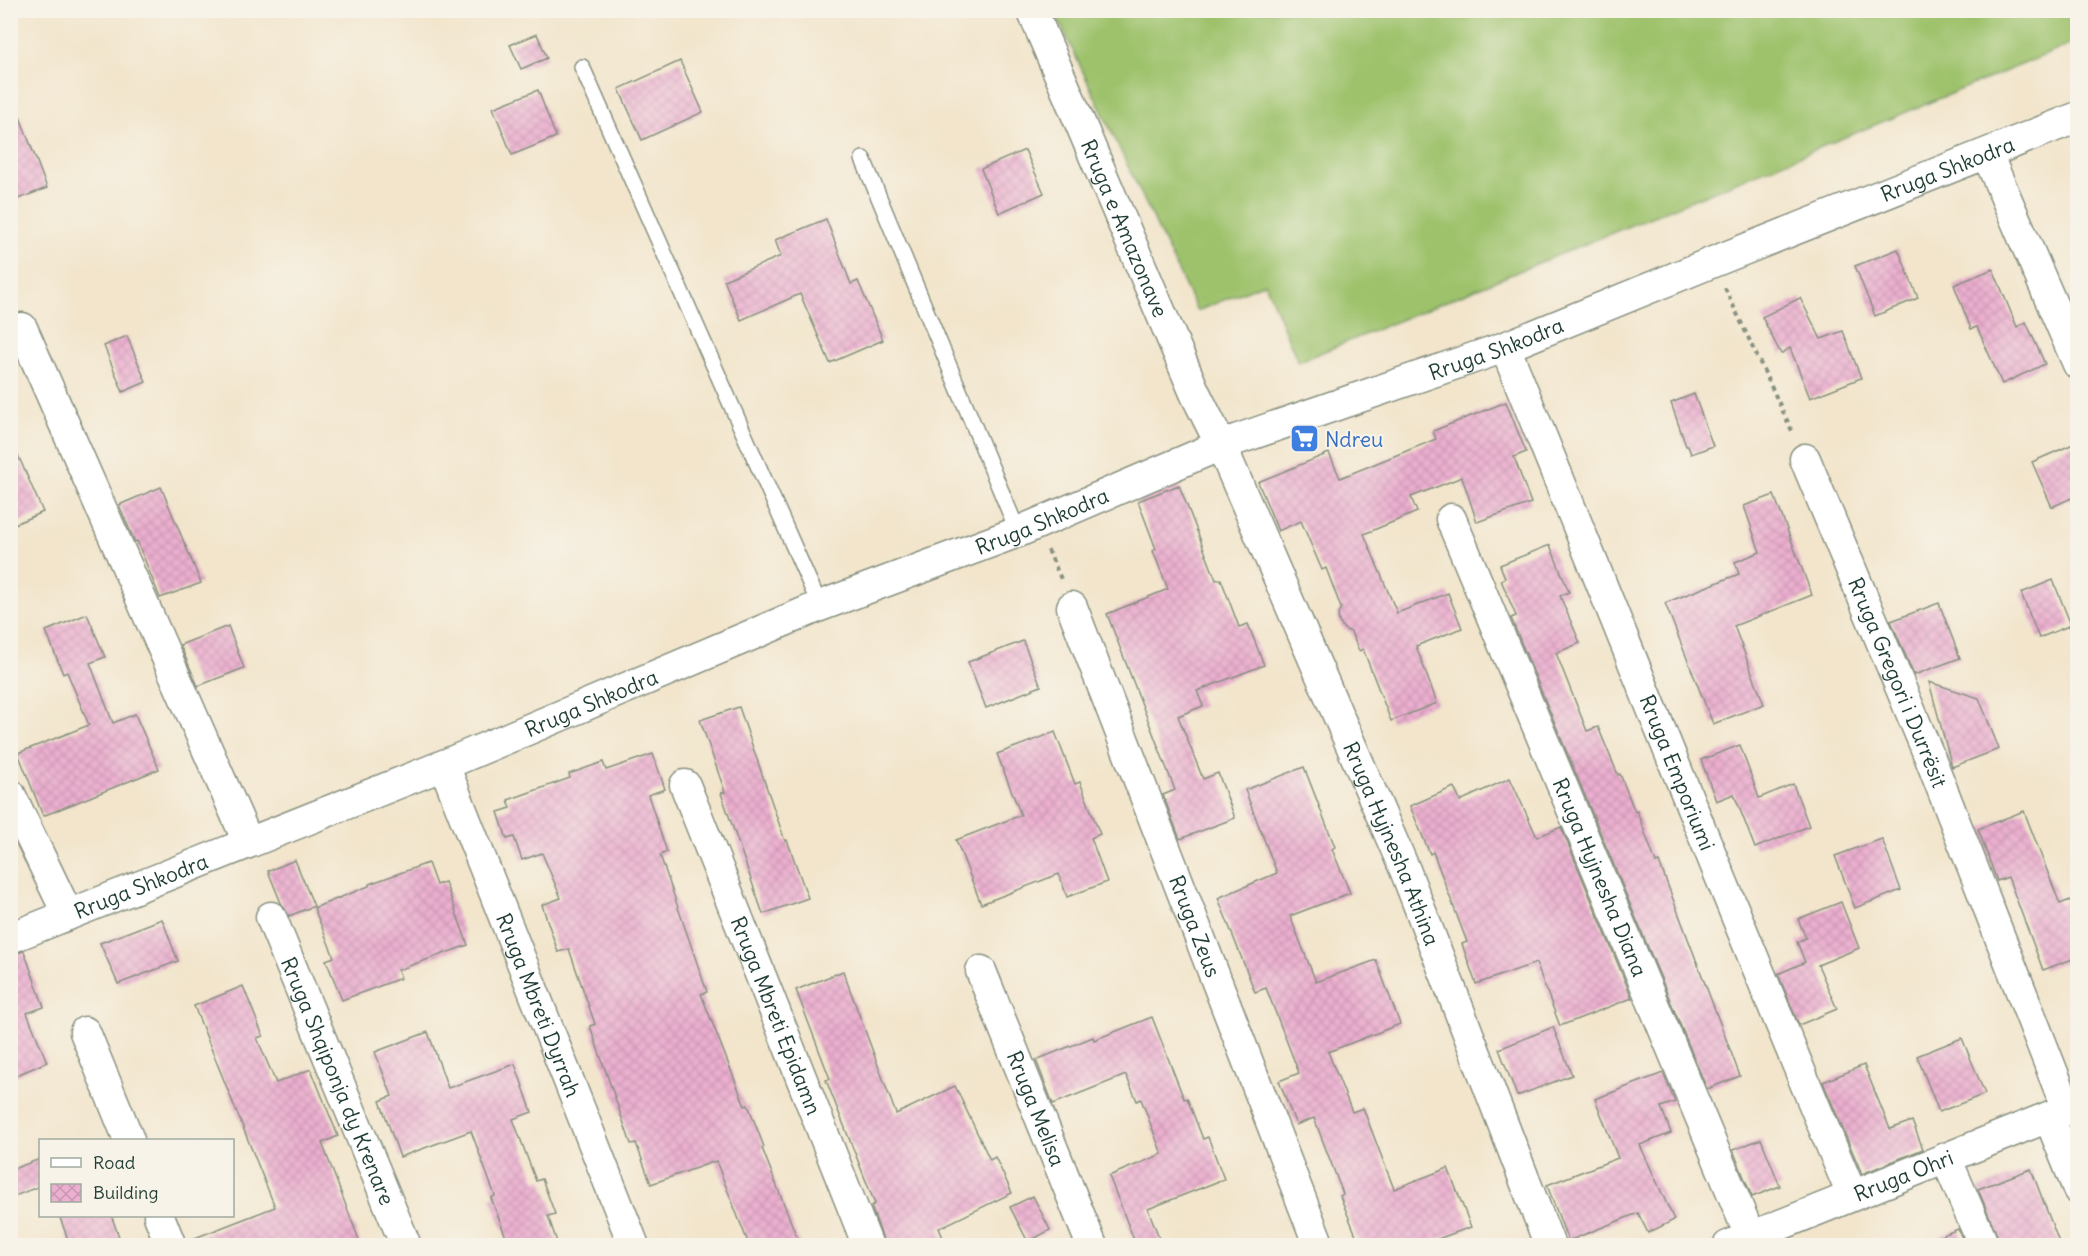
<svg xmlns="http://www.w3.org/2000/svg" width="2088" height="1256" font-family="Delius,sans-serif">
<defs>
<pattern id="building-cross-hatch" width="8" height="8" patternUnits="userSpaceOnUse" patternTransform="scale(1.5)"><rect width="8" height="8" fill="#ebafcf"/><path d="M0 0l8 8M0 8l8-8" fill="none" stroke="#c997b2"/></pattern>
</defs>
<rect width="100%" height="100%" fill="#f7f3e8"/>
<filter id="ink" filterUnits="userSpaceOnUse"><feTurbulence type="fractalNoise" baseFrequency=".0167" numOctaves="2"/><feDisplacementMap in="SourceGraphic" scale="12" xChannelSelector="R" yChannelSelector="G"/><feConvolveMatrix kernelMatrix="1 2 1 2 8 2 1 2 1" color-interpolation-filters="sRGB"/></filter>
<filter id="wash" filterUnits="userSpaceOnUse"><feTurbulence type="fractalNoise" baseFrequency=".008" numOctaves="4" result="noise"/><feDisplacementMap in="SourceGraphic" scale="24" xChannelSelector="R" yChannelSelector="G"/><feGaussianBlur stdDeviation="1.35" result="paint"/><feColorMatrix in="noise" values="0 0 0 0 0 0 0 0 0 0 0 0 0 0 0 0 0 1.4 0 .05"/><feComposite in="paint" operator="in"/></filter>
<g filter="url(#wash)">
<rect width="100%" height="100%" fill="#f2e5cc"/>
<polygon fill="#9ec26c" stroke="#5e8050" stroke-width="1.5" points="2077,10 2077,42 1298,362 1265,283 1197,311 1054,11"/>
<g id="blocks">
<g fill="url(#building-cross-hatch)">
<polygon points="537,34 547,58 521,69 510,45"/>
<polygon points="680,61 703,112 642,140 619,89"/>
<polygon points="538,90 556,137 512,155 493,108"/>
<polygon points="10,99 13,99 47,188 10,202"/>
<polygon points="1025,150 1044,193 999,213 981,169"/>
<polygon points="826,219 851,284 858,281 883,340 830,363 800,294 741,320 724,280 781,256 775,240"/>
<polygon points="1898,249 1918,298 1875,316 1855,266"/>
<polygon points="1993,269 2017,327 2026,322 2045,364 2002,384 1977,327 1971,329 1954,285"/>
<polygon points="1800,298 1821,339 1843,331 1861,378 1810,398 1790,348 1781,354 1762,317"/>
<polygon points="127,336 146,382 123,392 104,346"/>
<polygon points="1694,394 1713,446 1691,454 1688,446 1686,446 1671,403"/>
<polygon points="1506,402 1526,452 1514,457 1531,503 1477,522 1462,477 1411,497 1417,512 1364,534 1397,613 1448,593 1462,628 1416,646 1437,703 1391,721 1363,649 1359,651 1351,632 1344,629 1339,622 1338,614 1341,608 1326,568 1322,570 1301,521 1278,531 1258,482 1329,453 1340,478 1436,439 1433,431"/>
<polygon points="10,437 43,512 10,526"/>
<polygon points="2078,442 2078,495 2052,507 2032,462"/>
<polygon points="1179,485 1216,580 1221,579 1239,627 1248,624 1264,665 1197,691 1203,706 1178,716 1203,779 1218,773 1235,818 1180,839 1163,795 1175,790 1107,614 1168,589 1153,551 1156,549 1138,501"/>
<polygon points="161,487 201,583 160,598 137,541 135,542 119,505"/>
<polygon points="1774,495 1812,595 1734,626 1764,704 1713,724 1665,603 1739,574 1735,562 1760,552 1744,506"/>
<polygon points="1550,545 1569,592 1560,596 1580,643 1556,653 1587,731 1598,727 1618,775 1620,774 1635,812 1637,811 1656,863 1659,862 1740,1076 1707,1089 1511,618 1516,616 1501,580 1505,578 1500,565"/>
<polygon points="2053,580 2071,625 2039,638 2021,593"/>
<polygon points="1939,603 1960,658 1914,675 1891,621"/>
<polygon points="87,614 105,657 90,663 113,723 135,714 159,769 43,816 18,753 89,725 67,672 63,674 46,631"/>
<polygon points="228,626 244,668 198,686 180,645"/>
<polygon points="1023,641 1041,686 986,708 968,662"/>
<polygon points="1929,682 1979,698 1999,749 1952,767"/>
<polygon points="739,707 785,841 787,840 808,898 763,914 721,793 725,792 700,720"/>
<polygon points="1055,732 1075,784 1080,782 1100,834 1091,838 1107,882 1067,897 1059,874 981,904 956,840 1021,815 997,754"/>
<polygon points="1740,745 1759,798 1793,784 1809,826 1755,848 1734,794 1716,801 1701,760"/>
<polygon points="653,754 665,789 648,795 667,852 660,855 707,992 701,994 745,1106 748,1105 764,1147 762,1148 800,1245 749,1245 716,1161 651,1184 636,1143 631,1144 590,1026 595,1024 569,949 558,952 542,905 561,898 542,853 522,860 514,837 507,839 498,812 511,808 508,800 570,778 569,774 603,762 606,770"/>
<polygon points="1304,767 1335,847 1332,849 1350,893 1290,916 1316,982 1376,960 1400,1024 1328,1052 1352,1112 1363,1108 1394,1189 1448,1168 1471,1227 1421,1245 1360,1245 1340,1196 1343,1194 1314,1118 1296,1125 1279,1081 1299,1073 1266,988 1255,992 1218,898 1277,873 1245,790"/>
<polygon points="1510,778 1537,837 1561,827 1632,998 1560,1026 1536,963 1476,984 1462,944 1467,942 1433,852 1430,854 1410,806 1454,787 1460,801"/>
<polygon points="2024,811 2060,904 2070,900 2078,921 2078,957 2043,970 2008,877 1997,881 1978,829"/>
<polygon points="1882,839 1901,890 1855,908 1835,856"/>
<polygon points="295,860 314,906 289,916 281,903 268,871"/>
<polygon points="428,863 436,885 445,882 468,945 398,970 401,978 342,1000 326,960 334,957 314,908 369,886 369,884"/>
<polygon points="1841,902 1859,948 1818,965 1837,1009 1799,1025 1778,974 1805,962 1797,942 1806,938 1798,919"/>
<polygon points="162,919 178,961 118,984 100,943"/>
<polygon points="24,951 44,1007 27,1013 47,1062 10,1078 10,955"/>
<polygon points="843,971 896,1114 955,1086 990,1160 995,1157 1012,1193 939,1228 946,1245 885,1245 871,1206 875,1204 826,1080 830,1079 796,990"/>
<polygon points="243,986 263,1036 257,1038 276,1083 311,1069 338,1136 322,1143 361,1245 188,1245 187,1241 275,1207 194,1006"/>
<polygon points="1152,1017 1184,1099 1187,1098 1203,1139 1208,1137 1224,1179 1148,1209 1162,1245 1136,1245 1109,1176 1162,1154 1141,1099 1137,1101 1126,1075 1053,1104 1036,1060 1093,1037 1094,1040"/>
<polygon points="1553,1027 1572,1075 1517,1096 1499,1049"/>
<polygon points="428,1032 448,1088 515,1064 532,1112 513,1119 536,1181 542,1179 555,1214 548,1216 558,1245 509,1245 491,1198 495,1196 471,1131 400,1157 380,1101 392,1096 375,1052"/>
<polygon points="1962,1038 1985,1094 1939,1112 1917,1056"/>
<polygon points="1864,1065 1890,1129 1912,1121 1923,1149 1862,1174 1823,1082"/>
<polygon points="1663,1073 1675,1102 1661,1107 1671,1133 1640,1145 1674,1220 1648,1233 1638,1213 1568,1241 1547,1185 1618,1158 1595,1099"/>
<polygon points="1761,1139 1780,1186 1752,1197 1733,1150"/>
<polygon points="40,1159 40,1186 10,1198 10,1170"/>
<polygon points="2031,1169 2060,1245 2001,1245 1978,1189"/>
<polygon points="1033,1196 1050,1230 1028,1242 1010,1207"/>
<polygon points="59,1215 111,1215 122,1245 70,1245"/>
<polygon points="1958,1229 1965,1245 1921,1245 1921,1244"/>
</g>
</g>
</g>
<g filter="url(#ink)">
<use href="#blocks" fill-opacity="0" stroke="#889180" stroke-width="1.5"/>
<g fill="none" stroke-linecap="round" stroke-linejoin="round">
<defs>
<g id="service">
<polyline points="582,67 820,606"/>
<polyline points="863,159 1018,532"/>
</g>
<g id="minor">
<path id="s1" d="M1032 10 1195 393 1221 445 1405 870 1550 1246"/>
<polyline points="1987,154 2078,364"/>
<polyline points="22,328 248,842"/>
<path id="s2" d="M1505 347C1621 630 1733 914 1852 1195"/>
<path id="s3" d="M1805 459 1930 758 2067 1109"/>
<path id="s4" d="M1451 519 1750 1236"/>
<path id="s5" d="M1072 607 1319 1246"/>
<path id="s6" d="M444 765 634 1246"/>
<path id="s7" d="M685 785 868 1246"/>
<polyline points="10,794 68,915"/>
<path id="s8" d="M271 917 406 1246"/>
<path id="s9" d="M10 938 444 765 820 606 1018 532 1221 445 1505 347 1713 262 2078 117"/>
<path id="s10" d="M981 971 1092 1246"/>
<polyline points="85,1032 129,1140"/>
<polyline points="2049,1117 2078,1189"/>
<polyline points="1946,1158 1984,1246"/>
<polyline points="159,1216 171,1246"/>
<path id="s11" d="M1728 1246 2078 1105"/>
</g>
</defs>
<use href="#service" stroke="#889180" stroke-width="18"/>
<use href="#minor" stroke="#889180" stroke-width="33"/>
<g stroke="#889180" stroke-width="4" stroke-dasharray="4.5 4.5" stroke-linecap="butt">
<polyline points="1725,288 1793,433"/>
<polyline points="1048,550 1061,579"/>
</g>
<use href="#service" stroke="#fff" stroke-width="15"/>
<use href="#minor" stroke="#fff" stroke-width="30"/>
</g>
</g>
<defs>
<symbol id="supermarket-square" viewBox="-11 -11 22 22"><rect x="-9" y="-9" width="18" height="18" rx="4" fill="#3f7fe0" stroke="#f7f3e8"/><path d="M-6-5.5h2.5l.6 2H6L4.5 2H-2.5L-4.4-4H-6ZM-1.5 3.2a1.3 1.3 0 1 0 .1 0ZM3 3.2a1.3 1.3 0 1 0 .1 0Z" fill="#fff"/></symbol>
</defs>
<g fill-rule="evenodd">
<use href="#supermarket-square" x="1288" y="422" width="33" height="33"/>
</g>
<g text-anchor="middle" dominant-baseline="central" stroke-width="4.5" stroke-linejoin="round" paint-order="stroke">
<g font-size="21" fill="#1f3d34" stroke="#f7f3e8">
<text stroke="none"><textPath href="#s9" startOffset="2085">Rruga Shkodra</textPath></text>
<text stroke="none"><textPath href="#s1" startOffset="237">Rruga e Amazonave</textPath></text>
<text stroke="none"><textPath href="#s9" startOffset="1599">Rruga Shkodra</textPath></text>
<text stroke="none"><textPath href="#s9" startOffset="1113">Rruga Shkodra</textPath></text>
<text stroke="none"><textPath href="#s3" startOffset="242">Rruga Gregori i Durrësit</textPath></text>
<text stroke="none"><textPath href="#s9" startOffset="627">Rruga Shkodra</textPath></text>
<text stroke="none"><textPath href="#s2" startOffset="459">Rruga Emporiumi</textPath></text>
<text stroke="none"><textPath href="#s1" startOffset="908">Rruga Hyjnesha Athina</textPath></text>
<text stroke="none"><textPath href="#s4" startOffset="388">Rruga Hyjnesha Diana</textPath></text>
<text stroke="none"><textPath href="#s9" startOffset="141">Rruga Shkodra</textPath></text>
<text stroke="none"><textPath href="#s5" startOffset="342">Rruga Zeus</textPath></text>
<text stroke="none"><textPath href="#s6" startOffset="258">Rruga Mbreti Dyrrah</textPath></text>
<text stroke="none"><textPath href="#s7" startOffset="248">Rruga Mbreti Epidamn</textPath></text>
<text stroke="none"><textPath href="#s8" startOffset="177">Rruga Shqiponja dy Krenare</textPath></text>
<text stroke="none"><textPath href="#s10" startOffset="148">Rruga Melisa</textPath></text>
<text stroke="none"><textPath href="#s11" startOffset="189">Rruga Ohri</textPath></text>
</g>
<g font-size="21" fill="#366cbe" stroke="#f7f3e8" text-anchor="start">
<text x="1325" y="439">Ndreu</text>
</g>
</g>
<rect width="2088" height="1256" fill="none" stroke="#f7f3e8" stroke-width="36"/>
<rect x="39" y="1139" width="195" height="78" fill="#f7f3e8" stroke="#a1aaa0" stroke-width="1.5"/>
<rect x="51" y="1158" width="30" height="9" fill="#ffffff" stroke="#a1aaa0" stroke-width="1.5"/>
<text x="93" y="1169" font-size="18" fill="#1f3d34">Road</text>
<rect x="51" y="1184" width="30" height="18" fill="url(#building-cross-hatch)" stroke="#a1aaa0" stroke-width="1.5"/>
<text x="93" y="1199" font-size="18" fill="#1f3d34">Building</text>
</svg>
